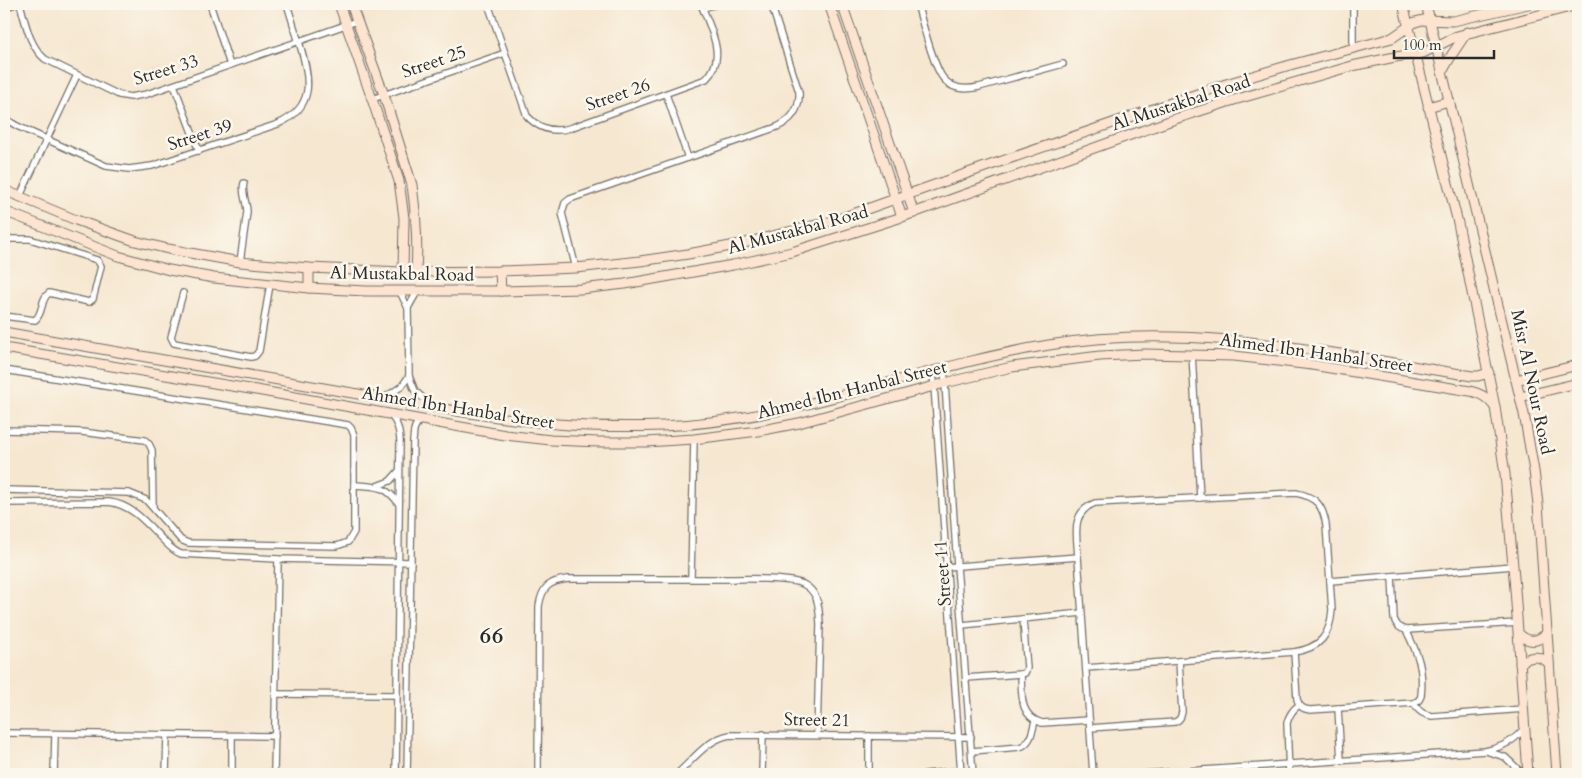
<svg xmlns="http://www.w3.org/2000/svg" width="1582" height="778" font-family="Cardo,serif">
<rect width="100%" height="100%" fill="#fbf7ec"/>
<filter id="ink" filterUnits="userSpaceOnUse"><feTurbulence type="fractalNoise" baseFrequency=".02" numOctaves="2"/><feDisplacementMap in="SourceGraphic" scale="10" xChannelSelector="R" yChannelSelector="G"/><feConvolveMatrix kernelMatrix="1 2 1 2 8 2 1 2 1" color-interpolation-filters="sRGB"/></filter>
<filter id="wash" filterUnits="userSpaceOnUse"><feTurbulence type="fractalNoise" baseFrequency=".0096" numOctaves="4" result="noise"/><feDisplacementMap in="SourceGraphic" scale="20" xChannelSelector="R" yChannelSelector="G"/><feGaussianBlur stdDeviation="1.12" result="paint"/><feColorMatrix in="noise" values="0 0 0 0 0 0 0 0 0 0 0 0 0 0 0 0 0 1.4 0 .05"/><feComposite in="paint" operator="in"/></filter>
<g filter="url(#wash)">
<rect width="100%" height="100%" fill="#f6e7d0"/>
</g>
<g filter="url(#ink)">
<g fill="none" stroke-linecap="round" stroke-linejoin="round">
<defs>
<g id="street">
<path d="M20 4C26 24 29 45 45 59L119 95 131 97 147 94 357 21"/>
<polyline points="210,4 230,65"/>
<path d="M488 4 527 116C539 129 553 133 570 128L706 79C728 58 710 28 701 4"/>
<path d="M917 4C922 20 933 66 943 78 952 90 966 90 979 87L1063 64"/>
<polyline points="4,8 15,4"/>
<polyline points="703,8 717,4"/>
<polyline points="1353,49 1353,4"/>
<polyline points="174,85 199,151"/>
<polyline points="666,94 688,158"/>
<polyline points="372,99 505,53"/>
<path d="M4 118 17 126 106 166 129 169 152 166 278 124C316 107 310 78 300 45 295 31 291 17 287 4"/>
<polyline points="17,196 20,196 77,75"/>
<polyline points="4,222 8,213"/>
<path d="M4 239H30L97 260 101 266 93 299 89 302 49 293C40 299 44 313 35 320L4 316"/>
<path d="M240 262 247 212C247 202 241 192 244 183"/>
<path d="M576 268 562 213 565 203 570 199 777 127C792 120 800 108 799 92L771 4"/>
<polyline points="400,292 408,308 409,376 415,391 431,405"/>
<polyline points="183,293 171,337 174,343 251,357 255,356 259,351 270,284"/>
<polyline points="408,308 417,292"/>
<polyline points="1192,354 1200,498"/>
<polyline points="944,368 957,566 973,774"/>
<polyline points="4,370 348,425 351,428 354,435 354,532 348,542 337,546 188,543 181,540 146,500 129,493 4,490"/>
<polyline points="933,371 961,774"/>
<polyline points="383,399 402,386 409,376"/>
<path d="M389 414C397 421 399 429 400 440L396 774"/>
<polyline points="4,430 82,432 145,440 149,444 152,450 153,507"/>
<path d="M354 485C375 486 386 485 399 504"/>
<polyline points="377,486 390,481 399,471"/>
<path d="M4 503 109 502C133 505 147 524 163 540 169 546 173 551 181 554L278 559 411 562"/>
<polyline points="946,567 1078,557"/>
<path d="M1392 576 1394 619C1397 626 1399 628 1406 630L1518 623"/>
<polyline points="691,578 694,439"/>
<polyline points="1330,581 1513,566"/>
<polyline points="962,625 1082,613"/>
<path d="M1294 652 1297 699C1299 706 1302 709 1310 710L1414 703 1419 700 1421 696C1424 669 1418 654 1406 630"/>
<path d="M1086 668 1294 652C1320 648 1330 636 1332 610L1326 525C1323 505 1316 497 1296 493L1095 503C1070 513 1077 535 1078 557L1093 774"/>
<path d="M1021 674C1022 695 1019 716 1042 723L1089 720"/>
<polyline points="966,678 1021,674 1025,673 1027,668 1023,619"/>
<polyline points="275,694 396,695"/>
<path d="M1414 703C1418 711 1422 714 1432 716L1524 709"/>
<polyline points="1338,708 1341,761"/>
<path d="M1090 728 1175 722C1180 720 1181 717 1182 712L1179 661"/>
<polyline points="4,733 275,736"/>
<polyline points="869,736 869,774"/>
<path d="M972 751 1020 747C1031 743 1032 732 1035 721"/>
<polyline points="1489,752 1505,757 1523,774"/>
<polyline points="54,774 55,734"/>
<polyline points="166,774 167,735"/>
<polyline points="232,774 232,736"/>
<polyline points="274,774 278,559"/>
<path d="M407 774 413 441C414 432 413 424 422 420"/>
<path d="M538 774 539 606C542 587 549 581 568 579 620 579 671 579 722 579 741 579 787 577 803 584 819 592 819 608 820 624L817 735"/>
<path d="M677 774C693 760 707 739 730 735L971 737"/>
<polyline points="762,774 763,734"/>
<polyline points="925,774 960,771"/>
<path d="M1143 774 1485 751C1502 747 1514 742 1525 727"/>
<path d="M1289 774 1287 723C1289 715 1292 710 1299 705"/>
</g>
<g id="secondary">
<polyline points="339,4 372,99 399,181 404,218 403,272"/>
<path d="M351 4 384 95 412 185C416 214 418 243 416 272"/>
<polyline points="829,4 902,217"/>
<polyline points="842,4 914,213"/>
<polyline points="1403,4 1458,223 1495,407 1505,474 1515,589 1528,774"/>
<polyline points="1426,4 1524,414 1534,471 1538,504 1557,774"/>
<polyline points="1442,72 1451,56 1467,32"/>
<polyline points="1428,107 1449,101"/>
<polyline points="4,190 76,220 135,241 168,249 240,262 309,268 403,272 500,271 576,268 640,261 688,254 741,244 836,220 985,167 1226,84 1290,65 1392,38 1415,22 1423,20 1453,21 1528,4"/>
<polyline points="4,211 118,256 169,270 214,278 309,288 366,291 501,291 581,289 625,284 733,265 792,252 902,217 1175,119 1234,100 1352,66 1395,57 1423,53 1457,36 1578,5"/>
<polyline points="309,268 309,288"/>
<polyline points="500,271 501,291"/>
<path d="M4 332C114 351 225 371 335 390 409 403 483 417 557 424 592 427 627 427 662 426 795 421 919 366 1049 345 1190 321 1333 354 1472 376H1478L1489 373"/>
<path d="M4 348 262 391 505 435 551 440 599 442H646L694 439 758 431 799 423 945 383 1012 367 1100 356 1145 354 1234 356 1312 365 1470 391C1482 394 1488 398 1495 407"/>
<polyline points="1516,380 1578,365"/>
<polyline points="1520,397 1578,383"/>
<path d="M1519 634C1529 643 1538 642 1547 633"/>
<path d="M1520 664C1530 655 1538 655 1549 663"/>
</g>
</defs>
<use href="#street" stroke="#726d65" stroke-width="8"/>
<use href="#secondary" stroke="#726d65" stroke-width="11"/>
<use href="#street" stroke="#fff" stroke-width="5.5"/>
<use href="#secondary" stroke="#fde4d1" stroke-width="9"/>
</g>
</g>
<g text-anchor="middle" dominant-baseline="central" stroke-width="5" stroke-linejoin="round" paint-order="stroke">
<g font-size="18" fill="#2b2b2b" stroke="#fbf7ec">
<text transform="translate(434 62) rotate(-19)">Street 25</text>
<text transform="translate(166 70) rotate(-17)">Street 33</text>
<text transform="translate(618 95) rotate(-19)">Street 26</text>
<text transform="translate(1181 103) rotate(-18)">Al Mustakbal Road</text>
<text transform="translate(200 135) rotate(-18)">Street 39</text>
<text transform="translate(798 230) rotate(-15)">Al Mustakbal Road</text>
<text transform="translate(402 274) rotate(1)">Al Mustakbal Road</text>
<text transform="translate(1316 353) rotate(8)">Ahmed Ibn Hanbal Street</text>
<text transform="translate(1532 382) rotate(78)">Misr Al Nour Road</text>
<text transform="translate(852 390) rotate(-14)">Ahmed Ibn Hanbal Street</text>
<text transform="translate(458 408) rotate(9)">Ahmed Ibn Hanbal Street</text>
<text transform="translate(943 573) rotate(-94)">Street 11</text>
<text transform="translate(817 720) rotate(1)">Street 21</text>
</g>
<g font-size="22" font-weight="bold" letter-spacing="1" fill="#2b2b2b" stroke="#fbf7ec">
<text x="492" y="636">66</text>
</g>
</g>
<rect width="1582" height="778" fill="none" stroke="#fbf7ec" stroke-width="20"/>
<path d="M1394 50v8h100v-8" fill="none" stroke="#2b2b2b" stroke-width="2.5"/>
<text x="1402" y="50" font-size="15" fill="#2b2b2b" stroke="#fbf7ec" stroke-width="4" paint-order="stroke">100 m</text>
</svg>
